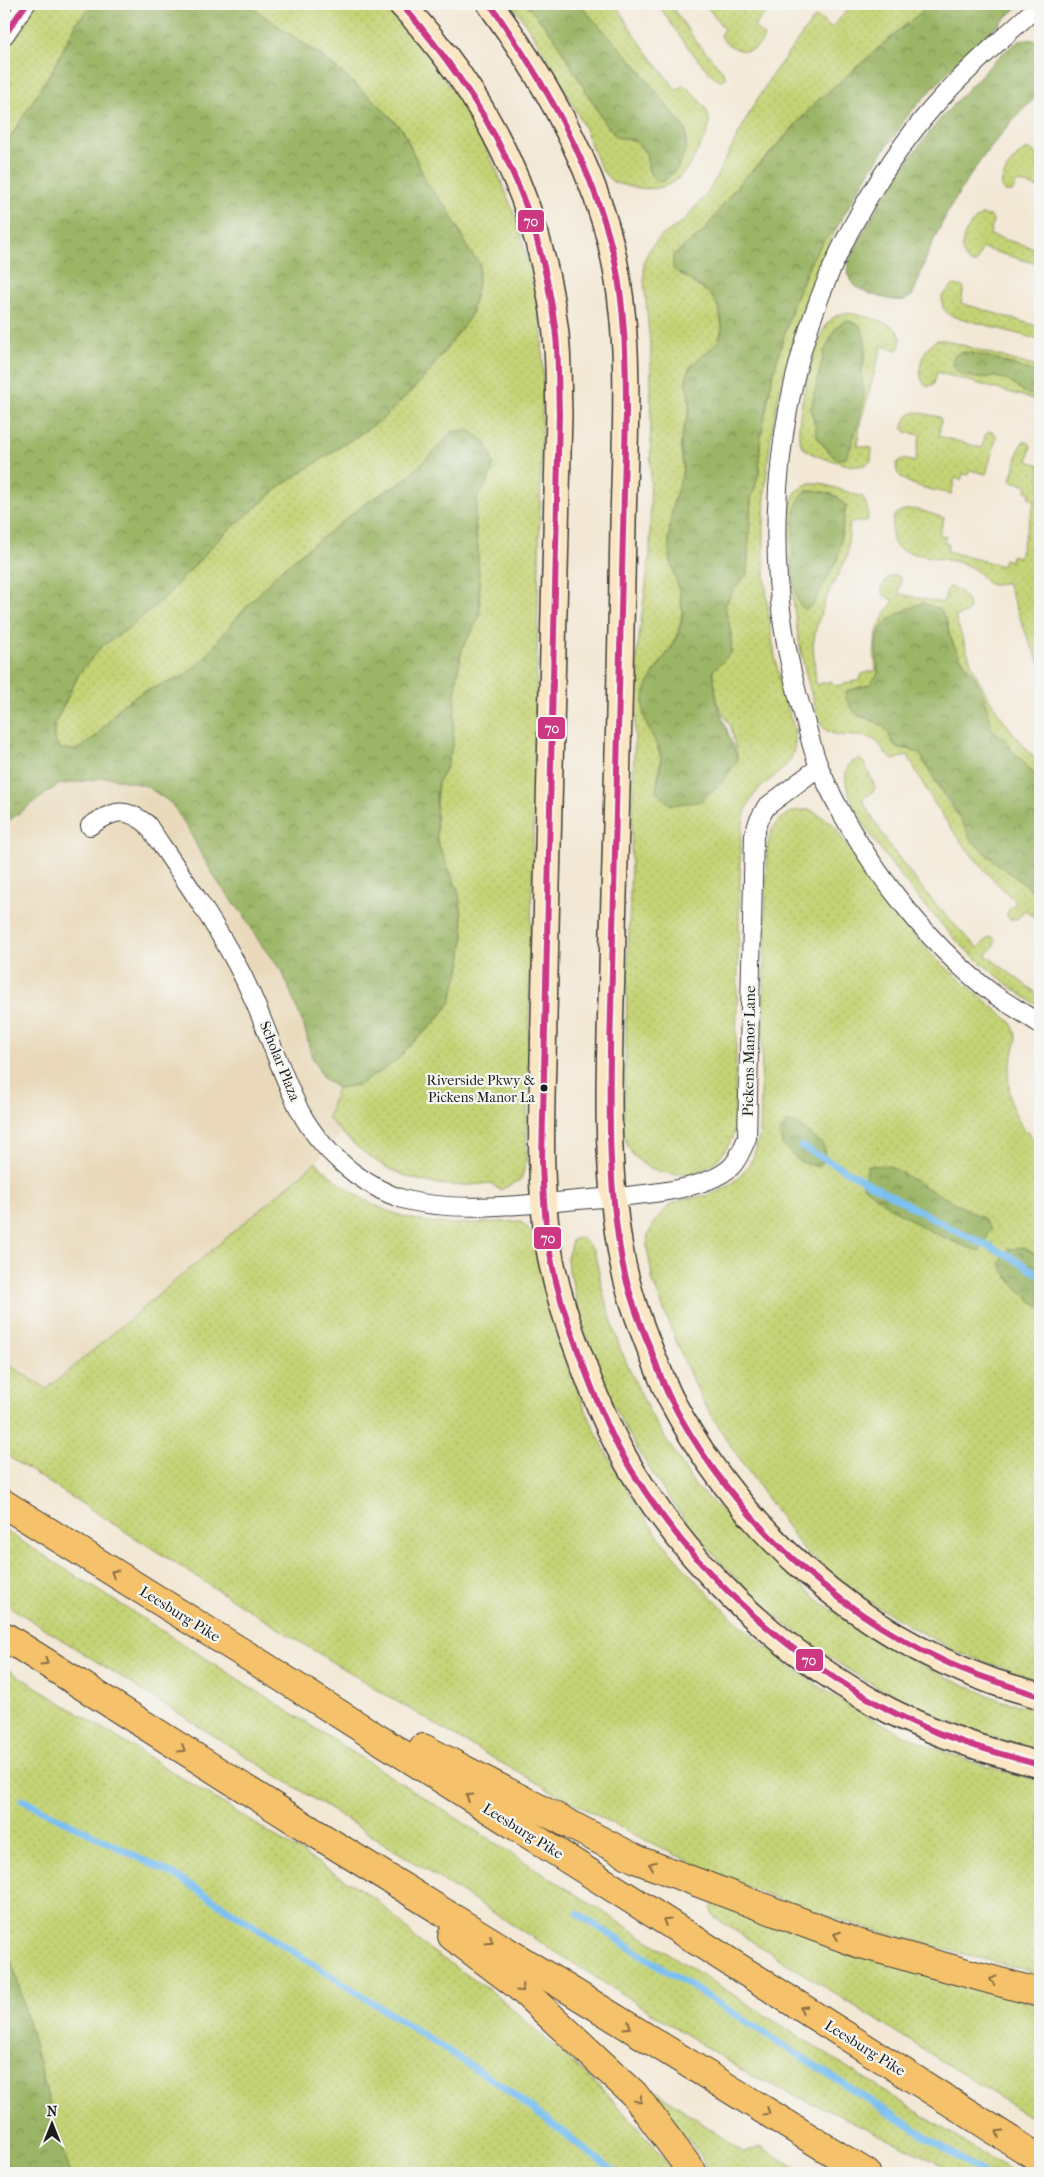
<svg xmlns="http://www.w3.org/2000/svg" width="1044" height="2177" font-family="'IM FELL French Canon',serif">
<defs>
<pattern id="green-dots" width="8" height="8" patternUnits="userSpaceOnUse" patternTransform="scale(1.25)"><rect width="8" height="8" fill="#c4d375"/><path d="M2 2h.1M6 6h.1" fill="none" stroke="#a8b565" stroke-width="1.8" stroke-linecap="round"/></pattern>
<pattern id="forest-crowns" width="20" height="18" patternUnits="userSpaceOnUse" patternTransform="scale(1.25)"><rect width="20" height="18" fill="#9bb566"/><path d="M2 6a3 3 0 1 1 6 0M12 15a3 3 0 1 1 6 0" fill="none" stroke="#7e9253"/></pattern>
</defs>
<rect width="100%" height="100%" fill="#f6f6f2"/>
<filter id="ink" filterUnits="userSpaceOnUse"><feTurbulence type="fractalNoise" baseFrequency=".02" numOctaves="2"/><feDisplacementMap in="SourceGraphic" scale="10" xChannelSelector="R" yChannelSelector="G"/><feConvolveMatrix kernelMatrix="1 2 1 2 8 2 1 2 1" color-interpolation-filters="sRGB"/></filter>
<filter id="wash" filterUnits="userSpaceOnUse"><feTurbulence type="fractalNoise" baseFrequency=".0096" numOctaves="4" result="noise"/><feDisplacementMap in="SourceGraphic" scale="20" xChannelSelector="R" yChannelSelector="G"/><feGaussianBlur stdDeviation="1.12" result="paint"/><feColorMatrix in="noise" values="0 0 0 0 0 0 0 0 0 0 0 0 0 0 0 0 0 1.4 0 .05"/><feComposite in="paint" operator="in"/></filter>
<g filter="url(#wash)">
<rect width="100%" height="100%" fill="#f3e8d5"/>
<polygon fill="#e9d9ba" points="108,777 146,786 171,803 186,825 201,854 219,884 243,914 260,943 283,973 305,1029 311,1055 323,1078 337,1088 328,1118 342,1133 316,1162 47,1390 4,1362 4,824 58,785"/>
<g fill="url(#green-dots)" stroke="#707848" fill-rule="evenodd">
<polygon points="4,4 94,4 78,20 55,65 4,148"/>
<path d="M246 4H380C469 88 525 207 541 327 543 342 542 358 543 373L526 1162 521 1180 500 1190 490 1183C420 1193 374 1170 328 1118L337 1088 358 1085 395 1062 412 1043 434 1024 450 1003 461 965 464 934 459 893 437 841 436 800 438 783 447 766 456 683 462 649 469 636 480 601 475 518 478 496 488 482 452 431 435 451 402 482 369 501 279 571 226 631 204 659 182 677 141 693 122 705 96 736 77 750 61 749 54 739V725L79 674 102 646 132 626 166 596 221 537 282 485 383 419 407 395 429 372 470 317 477 288 480 264 470 252 458 227 426 182 403 130 378 104 320 55Z"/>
<path d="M512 4H526L554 37 602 118 616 137 635 141 646 153 649 171 677 169 686 149V131L635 64 579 4H616C633 35 654 63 677 90L683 85 687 87C694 95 704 104 708 114 712 126 706 136 700 146 685 178 669 194 633 187 626 185 616 185 611 180 597 169 592 145 585 129 564 86 540 43 512 4Z"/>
<path d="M658 4H670L695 40 722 70 726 78 720 81C705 74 668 20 658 4Z"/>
<path d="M705 4H772L754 27 764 36C757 59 730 52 720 35L724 29Z"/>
<path d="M853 4H930L815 103 768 155 740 182 703 232 673 255 694 284 711 294 719 308 722 328 718 343 690 367 686 380 690 405 680 446 683 467 681 480 674 500 669 556 679 588 682 612 680 625 673 645 656 669V744L661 758 656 791 738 760 731 727 717 703 713 671 731 653V633L724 606 734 589 747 574 751 500 759 473 760 442 773 374 793 305 811 261 825 239 837 227C778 353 752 478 769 617 772 643 777 669 783 695 787 709 796 727 795 742 793 774 764 776 751 800 744 810 743 824 741 836L734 1133C729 1146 721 1159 708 1167 688 1179 655 1175 638 1160 630 1154 626 1142 623 1133L637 653 650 552 651 355 644 280V260L651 247 660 237 685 220 710 189 752 108 772 75 815 17 820 19 831 28Z"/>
<path d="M1025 150H1031L1039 156 1037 169 1040 171V188L1017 182 1012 192H1005L1001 188C1001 174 1013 158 1025 150Z"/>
<path d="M982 215 990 216 993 220 990 235 1040 250V265L982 248 976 263 972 264C952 253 966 223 982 215Z"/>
<polygon points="954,285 964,287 961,303 1040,327 1040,340 949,315 943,308 942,296"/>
<path d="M846 313C862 315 916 324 897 350L882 346 861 420 857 445 872 448 871 461C861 469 850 466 838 462 827 459 806 455 801 444 792 425 815 342 827 324 832 317 838 314 846 313ZM866 352 861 375 864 393 851 448 832 456 818 439 811 408Z"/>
<path d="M938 340H945L1040 368V401L937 372 934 384 928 387C912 377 923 345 938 340Z"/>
<path d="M918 412 939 417 941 419 939 436 982 448 985 435 988 432H993L996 435V439L986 474 970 470 968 475 963 474 961 480 955 478 951 494C936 490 890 485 897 463L903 459 915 462 920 435 906 432 903 428C904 419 909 413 918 412Z"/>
<path d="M1023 442H1027L1031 445 1028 461 1040 465V664L1028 639 1007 582C980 592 989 574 966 565 950 558 905 556 896 546 890 540 892 524 894 516 909 502 926 513 944 518L939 535 946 537 944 542 949 544 947 551 1002 566 1004 559 1011 561 1012 555 1019 557 1035 500 1029 498 1030 493 1026 491 1027 485 1011 481 1020 446Z"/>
<path d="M809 483H820L863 497C867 505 869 512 867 521L864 522H850L847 557 827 596 816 628 813 645 816 685 831 681 836 686 859 680 862 674 876 670C871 643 877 623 894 601L884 595 881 588 889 577 896 575 901 579 899 594 943 603 948 587C960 589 972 599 968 612L955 617C961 633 966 649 972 665 987 702 1014 735 1040 765V780L1012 750 1007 741 991 728 977 681 956 650 949 634 947 622 922 603C902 612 880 622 877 646 876 655 878 665 878 674L869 685 847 691 858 716C867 719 882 722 887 730 891 737 891 742 897 748L909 749 920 754 942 793 983 851 1040 896V922L1025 910 1017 919H1010L1007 916 1008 911 1016 902C970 859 935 811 908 755L894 760C884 756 882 742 870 738 854 733 835 740 823 727 818 721 816 710 814 703 796 646 785 562 791 503 793 493 800 487 809 483ZM827 494 838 496C833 526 831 591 806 610 798 573 789 539 798 501Z"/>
<path d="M860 759 864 763 875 787 873 792 862 799C892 855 932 904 978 948L989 937 994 938 996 941 994 946 986 955 1040 996V1007C1011 988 985 967 959 943 941 926 801 772 860 759Z"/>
<path d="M799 810H811L834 825 847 847 905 927 937 960 1012 1023 1017 1038 1008 1075 1011 1104 1021 1126 1040 1145V1206L1032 1209 1040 1242V1681L959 1653 913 1628 865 1599 804 1551 730 1445 704 1403 684 1361 653 1282 647 1246 648 1234 659 1216 671 1204 685 1199 710 1195 727 1187 741 1176 753 1158 760 1133 767 849C771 827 776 816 799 810Z"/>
<path d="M316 1162C347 1194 391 1219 436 1223 464 1225 492 1222 520 1221L532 1232C542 1271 548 1311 561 1348 587 1420 622 1492 670 1551 746 1644 850 1719 963 1759 989 1768 1015 1774 1040 1781V1974C952 1950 861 1930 775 1898 658 1852 549 1791 441 1728 293 1640 149 1546 4 1454V1362L47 1389Z"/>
<path d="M581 1237 594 1250 604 1296 620 1348 636 1384 650 1413 695 1486 814 1597 870 1637 927 1668 999 1700 1040 1710V1751C876 1711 740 1612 649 1468 625 1430 603 1390 589 1346 583 1325 577 1303 572 1281 570 1274 567 1265 567 1259 568 1253 571 1246 572 1240Z"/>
<polygon points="4,1530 1013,2173 958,2173 843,2117 750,2075 4,1603"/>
<polygon points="4,1667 376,1899 423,1945 495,1994 601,2088 655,2147 674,2173 71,2173 61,2147 15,1972 4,1949"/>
<polygon points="715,1903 1040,2005 1040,2123 715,1918 710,1908"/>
<polygon points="649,2089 658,2092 744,2153 761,2147 803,2173 711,2173 691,2143"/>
</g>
<g fill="url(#forest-crowns)" stroke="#5c6841">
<polygon points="94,4 246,4 250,6 320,55 378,104 403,130 426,182 447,208 470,252 480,264 477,288 470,317 429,372 407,395 383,419 282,485 221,537 166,596 132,626 102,646 79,674 54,725 54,739 61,749 77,750 96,736 122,705 141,693 182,677 204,659 225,631 279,571 369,501 402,482 435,451 452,431 470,431 486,442 494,465 488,482 478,496 475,518 475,534 478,546 480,616 462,649 456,683 453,742 447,766 438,783 436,800 437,841 459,893 464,934 461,965 450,1003 434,1024 412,1043 395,1062 375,1075 358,1085 337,1088 323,1078 311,1055 305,1029 283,973 260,943 243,914 219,884 201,854 186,825 171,803 146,786 108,777 58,785 4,824 4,148 55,65 78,20"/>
<polygon points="526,4 579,4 635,64 686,131 686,149 677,169 664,181 656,182 649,171 646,153 635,141 616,137 602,118 554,37"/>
<path d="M930 4H1021L956 63 910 113 871 169 837 227 825 239 811 261 793 305 773 374 760 442 759 473 751 500 747 574 734 589 725 606 731 633V653L713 671 717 703 738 760 722 782 699 802 670 805 656 791C657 783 662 764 661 757 659 739 642 729 643 705 644 674 674 654 681 624 687 595 667 568 669 539 669 527 671 513 674 501 676 490 682 480 683 468 683 456 679 444 683 431 685 423 690 415 690 406 691 397 685 388 686 380 689 355 723 351 722 326 720 292 698 286 673 269V255L703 232 740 182 769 155 815 103Z"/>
<path d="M1024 39 1040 41V93C995 135 959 186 933 242 925 259 920 278 912 296 910 297 908 299 905 300 896 303 858 292 852 283 848 278 848 270 848 264 879 194 925 132 978 78 992 64 1006 47 1024 39Z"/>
<path d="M846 320 860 325C871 351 862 350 862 374 861 380 864 387 864 393 864 408 852 447 845 459H837L818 439 811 408 824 352 835 329Z"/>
<path d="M960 352C981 351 1017 368 1040 373V395L1028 394 1005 379 995 377 977 378 959 374 952 364 954 356Z"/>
<path d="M806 491C823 490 835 493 846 506L838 558 813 605 806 610C804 608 801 607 800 605 790 591 791 521 797 504 799 499 803 495 806 491Z"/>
<path d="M922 603 940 609 947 622 949 634 956 650 977 681 985 700 991 728 1007 741 1012 750 1040 780V896L1000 866 972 841 955 809 931 774 920 754 909 749 897 748C891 742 890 733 884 728 866 712 857 724 845 696L847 691 869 685 878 674C878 666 877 658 876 650 876 619 899 613 922 603Z"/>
<polygon points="787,1123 796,1123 824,1146 825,1158 818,1167 799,1161 782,1145 780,1131"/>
<path d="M868 1165 889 1166 940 1195 983 1218 991 1229 980 1251C942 1241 893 1212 863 1186Z"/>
<path d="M1023 1247 1040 1257V1307C1024 1295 1008 1282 1000 1263L1007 1250Z"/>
<polygon points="4,1949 15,1972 61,2147 71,2173 4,2173"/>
</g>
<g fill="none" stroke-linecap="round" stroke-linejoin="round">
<g stroke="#79bff1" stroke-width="7">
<polyline points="801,1146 956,1231 1009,1256 1040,1275"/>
<polyline points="22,1800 176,1876 501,2085 616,2173"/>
<polyline points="578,1914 983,2173"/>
</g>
</g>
</g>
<g filter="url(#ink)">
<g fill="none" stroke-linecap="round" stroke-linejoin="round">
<defs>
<g id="minor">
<path d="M1040 4C1008 34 974 62 944 95 913 128 886 167 863 207 775 359 752 550 804 717 809 734 813 753 820 769 855 850 924 943 995 995 1010 1005 1025 1014 1040 1024"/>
<polyline points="4,36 26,4"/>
<path d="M90 826C113 811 124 806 147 824 178 870 211 916 237 965 263 1012 276 1064 300 1111 313 1136 333 1157 355 1174 369 1184 386 1194 403 1199 459 1215 544 1202 603 1198 639 1195 705 1191 731 1167 739 1159 743 1147 747 1138L754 836 758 822 766 807 819 767"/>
</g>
<g id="secondary">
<path d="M401 4C486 92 540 205 555 326 559 355 558 385 559 414 555 571 551 728 547 885 546 944 544 1002 543 1061 541 1126 539 1196 551 1260 558 1294 569 1328 581 1359 592 1389 604 1419 619 1448 679 1559 778 1653 890 1711 938 1735 989 1752 1040 1765"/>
<path d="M490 4C539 72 582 145 606 226 634 322 625 425 623 524 621 659 617 794 613 930 611 1036 602 1143 620 1248 626 1287 639 1322 654 1359 660 1373 665 1389 673 1403 741 1531 857 1633 994 1682 1009 1687 1025 1691 1040 1696"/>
</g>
<g id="motorway">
<polyline points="4,1504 259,1663 1040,2159"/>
<polyline points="4,1636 315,1833 866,2173"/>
<polyline points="423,1748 638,1860 857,1943 1040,1993"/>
<polyline points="452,1936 517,1985 634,2094 693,2173"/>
</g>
</defs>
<use href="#minor" stroke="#3c3b38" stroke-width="20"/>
<use href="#secondary" stroke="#3c3b38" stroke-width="28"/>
<use href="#motorway" stroke="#3c3b38" stroke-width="30"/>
<use href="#minor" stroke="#fff" stroke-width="18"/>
<use href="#secondary" stroke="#fbe6c4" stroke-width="25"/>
<use href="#motorway" stroke="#f5c16b" stroke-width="28"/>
<defs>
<g id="bus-1">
<path d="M401 4C487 101 538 198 555 327 559 356 558 385 559 414L542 1161C543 1193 545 1226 551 1258 557 1292 569 1326 581 1359 592 1389 604 1420 619 1449 681 1560 777 1650 889 1710 936 1736 989 1751 1040 1765"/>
<path d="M490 4C545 83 594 166 615 261 625 310 626 361 626 412L610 1050C609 1120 609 1192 622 1261 628 1292 639 1322 651 1350 657 1366 662 1382 670 1398 728 1511 829 1608 944 1661 975 1676 1007 1685 1040 1696"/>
<polyline points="4,36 26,4"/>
</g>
</defs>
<use href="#bus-1" stroke="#f6f6f2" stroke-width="10"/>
<use href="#bus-1" stroke="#cd3883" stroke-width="6"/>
</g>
<defs><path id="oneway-chevron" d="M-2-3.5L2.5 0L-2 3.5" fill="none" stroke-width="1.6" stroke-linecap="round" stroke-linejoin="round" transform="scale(1.25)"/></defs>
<g stroke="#886e44">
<use href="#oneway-chevron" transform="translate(114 1573) rotate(-148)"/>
<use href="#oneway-chevron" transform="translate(45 1662) rotate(32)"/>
<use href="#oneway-chevron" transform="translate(182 1749) rotate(32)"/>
<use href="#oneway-chevron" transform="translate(469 1797) rotate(-148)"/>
<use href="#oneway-chevron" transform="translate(652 1865) rotate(-159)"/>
<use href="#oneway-chevron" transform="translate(666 1921) rotate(-148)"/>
<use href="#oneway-chevron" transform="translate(837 1935) rotate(-159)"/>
<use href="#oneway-chevron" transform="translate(490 1941) rotate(32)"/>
<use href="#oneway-chevron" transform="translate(993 1980) rotate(-165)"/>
<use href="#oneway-chevron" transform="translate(521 1989) rotate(42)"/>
<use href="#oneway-chevron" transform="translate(803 2009) rotate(-148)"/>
<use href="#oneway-chevron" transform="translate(628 2026) rotate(32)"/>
<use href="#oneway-chevron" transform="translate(639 2100) rotate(53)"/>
<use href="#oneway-chevron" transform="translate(767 2112) rotate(32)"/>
<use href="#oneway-chevron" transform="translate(999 2133) rotate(-148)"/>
</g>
</g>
<circle fill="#1c1c1c" stroke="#f6f6f2" stroke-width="2" cx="544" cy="1088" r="4.5"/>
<g text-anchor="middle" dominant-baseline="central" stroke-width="4.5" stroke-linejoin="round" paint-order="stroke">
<g font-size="14" fill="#1c1c1c" stroke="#f6f6f2" text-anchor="end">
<text x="535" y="1080">Riverside Pkwy &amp;<tspan x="535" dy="17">Pickens Manor La</tspan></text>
</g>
<g font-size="15" fill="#1c1c1c" stroke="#f6f6f2">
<text transform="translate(749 1051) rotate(-89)">Pickens Manor Lane</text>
<text transform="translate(280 1061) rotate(68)">Scholar Plaza</text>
<text transform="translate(180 1614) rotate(32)">Leesburg Pike</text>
<text transform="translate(523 1831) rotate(32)">Leesburg Pike</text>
<text transform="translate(865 2048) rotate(32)">Leesburg Pike</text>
</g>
</g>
<g stroke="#f6f6f2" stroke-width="2">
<rect x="517" y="209" width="28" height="24" rx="5" fill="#cd3883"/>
<rect x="537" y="716" width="29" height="24" rx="5" fill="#cd3883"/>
<rect x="533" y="1226" width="29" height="24" rx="5" fill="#cd3883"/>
<rect x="795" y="1648" width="29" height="24" rx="5" fill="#cd3883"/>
</g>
<g font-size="14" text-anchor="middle" font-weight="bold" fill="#fff">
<text x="531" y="226">70</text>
<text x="552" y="733">70</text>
<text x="548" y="1243">70</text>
<text x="809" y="1665">70</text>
</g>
<rect width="1044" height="2177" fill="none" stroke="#f6f6f2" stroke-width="20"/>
<g transform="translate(52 2124)" stroke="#f6f6f2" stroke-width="4" paint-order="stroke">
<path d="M0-4L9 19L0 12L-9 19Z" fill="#1c1c1c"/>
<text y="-8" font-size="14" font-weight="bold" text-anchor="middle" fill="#1c1c1c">N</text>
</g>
</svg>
